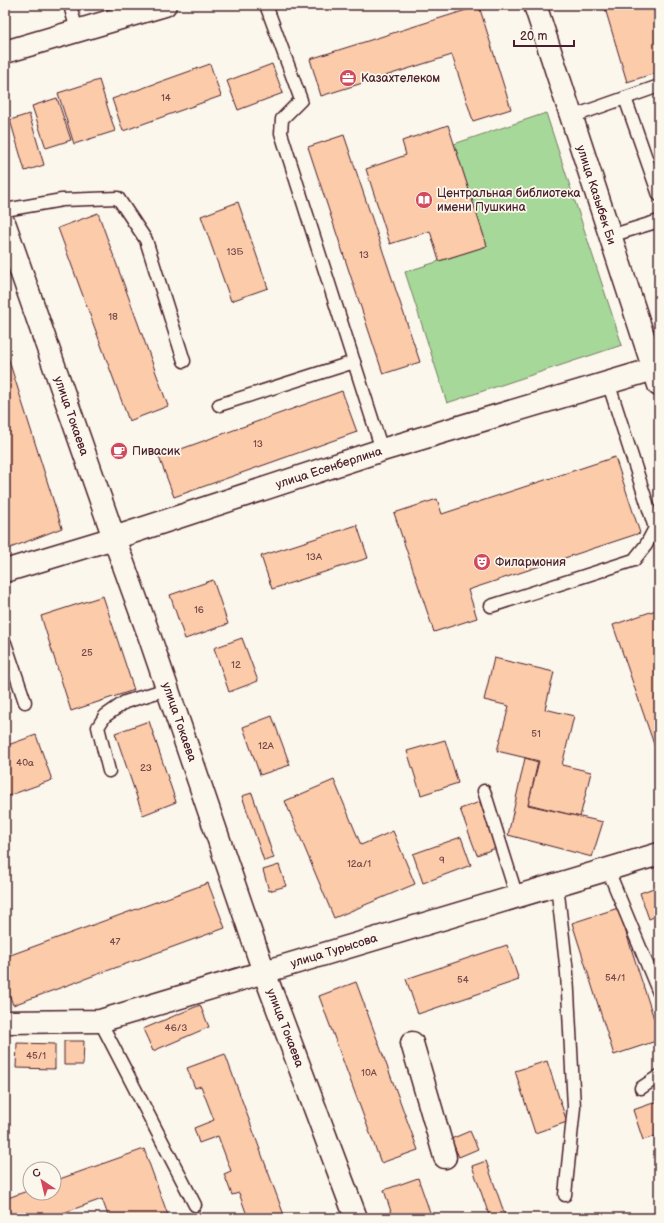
<svg xmlns="http://www.w3.org/2000/svg" width="664" height="1223" font-family="'Balsamiq Sans',sans-serif">
<rect width="100%" height="100%" fill="#fbf7ec"/>
<filter id="ink" filterUnits="userSpaceOnUse"><feTurbulence type="fractalNoise" baseFrequency=".025" numOctaves="2"/><feDisplacementMap in="SourceGraphic" scale="8" xChannelSelector="R" yChannelSelector="G"/><feConvolveMatrix kernelMatrix="1 2 1 2 8 2 1 2 1" color-interpolation-filters="sRGB"/></filter>
<g filter="url(#ink)">
<polygon fill="#a6d89a" stroke="#787c62" points="546,113 622,345 447,403 405,272 487,246 454,144"/>
<g fill="#fbcbaa" stroke="#4a1f2b">
<polygon points="604,5 659,5 659,72 627,82"/>
<polygon points="479,6 511,109 473,121 452,55 321,96 310,59"/>
<polygon points="210,64 221,96 123,131 112,99"/>
<polygon points="272,64 283,93 238,110 227,81"/>
<polygon points="99,80 115,131 74,144 58,93"/>
<polygon points="57,98 71,140 46,148 32,106"/>
<polygon points="29,114 44,165 25,171 10,120"/>
<polygon points="448,125 487,246 439,261 430,231 390,244 366,169 406,155 402,141"/>
<polygon points="344,135 420,362 383,374 308,147"/>
<polygon points="238,202 268,288 231,301 201,216"/>
<polygon points="98,213 168,406 129,421 58,228"/>
<polygon points="5,348 62,528 5,550"/>
<polygon points="342,391 357,432 174,497 159,457"/>
<polygon points="615,457 640,533 468,590 477,618 434,632 394,513 437,499 442,514"/>
<polygon points="357,525 368,558 272,589 261,556"/>
<polygon points="213,580 228,624 185,639 170,595"/>
<polygon points="103,596 134,690 71,711 41,616"/>
<polygon points="656,610 659,618 659,759 613,625"/>
<polygon points="242,638 258,681 229,692 214,648"/>
<polygon points="494,658 554,672 545,709 574,716 562,765 591,772 580,817 528,804 539,761 497,751 509,706 484,700"/>
<polygon points="272,716 290,765 260,775 243,727"/>
<polygon points="149,721 176,802 143,815 115,733"/>
<polygon points="36,735 52,780 5,797 5,746"/>
<polygon points="445,740 458,783 421,795 407,751"/>
<polygon points="525,758 538,762 528,805 603,822 592,857 508,835"/>
<polygon points="334,780 361,845 393,831 415,884 334,918 285,801"/>
<polygon points="252,793 274,858 264,861 242,796"/>
<polygon points="480,802 496,848 477,855 460,809"/>
<polygon points="461,837 471,865 423,883 413,854"/>
<polygon points="279,865 286,886 269,891 263,870"/>
<polygon points="208,883 225,928 13,1005 5,983 5,957"/>
<polygon points="659,886 659,915 649,919 640,893"/>
<polygon points="618,908 659,1034 659,1040 614,1055 572,923"/>
<polygon points="507,945 519,980 418,1014 406,979"/>
<polygon points="356,982 418,1150 381,1163 319,996"/>
<polygon points="200,1005 209,1027 153,1051 143,1029"/>
<polygon points="64,1041 84,1041 83,1065 64,1065"/>
<polygon points="17,1043 55,1044 55,1069 16,1068"/>
<polygon points="225,1054 285,1218 248,1218 239,1193 232,1195 224,1174 231,1171 218,1136 199,1143 194,1128 214,1120 201,1086 195,1088 187,1068"/>
<polygon points="547,1061 567,1122 535,1133 515,1071"/>
<polygon points="659,1101 659,1135 643,1140 633,1110"/>
<polygon points="470,1131 478,1149 459,1157 451,1139"/>
<polygon points="144,1149 169,1218 109,1218 102,1199 49,1218 5,1218 5,1199 30,1190 30,1193 54,1193 54,1181"/>
<polygon points="486,1161 506,1218 490,1218 472,1166"/>
<polygon points="418,1178 432,1218 393,1218 384,1190"/>
</g>
<g fill="none" stroke-linecap="round" stroke-linejoin="round">
<defs>
<g id="lane">
<polyline points="70,5 77,31"/>
<polyline points="266,5 301,100 282,119 281,133 354,362"/>
<polyline points="625,98 659,195"/>
<polyline points="571,117 659,86"/>
<polyline points="5,210 62,200 118,198 146,240 184,361"/>
<polyline points="610,236 659,221"/>
<polyline points="219,405 354,362 382,450"/>
<polyline points="491,606 634,560 646,545 655,528 608,382"/>
<polyline points="5,643 25,702"/>
<polyline points="109,771 98,727 105,716 125,702 167,689"/>
<polyline points="484,791 517,897"/>
<polyline points="608,870 659,993"/>
<polyline points="557,885 567,973 574,1107 565,1195"/>
<polyline points="100,1021 195,1205"/>
<polyline points="641,1088 659,1076"/>
</g>
<g id="street">
<polyline points="5,571 114,538 382,450 654,369"/>
<polyline points="5,1022 100,1021 659,854"/>
<polyline points="412,1043 445,1157"/>
</g>
<g id="secondary">
<polyline points="535,5 659,385"/>
<polyline points="5,52 165,5"/>
<polyline points="5,225 114,538 149,635 264,972 356,1218"/>
</g>
</defs>
<use href="#lane" stroke="#4a1f2b" stroke-width="15"/>
<use href="#street" stroke="#4a1f2b" stroke-width="25"/>
<use href="#secondary" stroke="#4a1f2b" stroke-width="25"/>
<use href="#lane" stroke="#fbf7ec" stroke-width="12"/>
<use href="#street" stroke="#fbf7ec" stroke-width="22"/>
<use href="#secondary" stroke="#fbf7ec" stroke-width="22"/>
</g>
</g>
<defs>
<symbol id="office-disc" viewBox="-11 -11 22 22"><circle r="9.5" fill="#d1495b" stroke="#fbf7ec"/><path d="M-6-3h4V-5.5h4V-3h4V5H-6ZM-1-4.5V-3h2v-1.5ZM-6 0V1H6V0Z" fill="#fff"/></symbol>
<symbol id="library-disc" viewBox="-11 -11 22 22"><circle r="9.5" fill="#d1495b" stroke="#fbf7ec"/><path d="M-6-4Q-3-5.5-.7-3.5V5Q-3 3-6 4ZM6-4Q3-5.5 .7-3.5V5Q3 3 6 4Z" fill="#fff"/></symbol>
<symbol id="cafe-disc" viewBox="-11 -11 22 22"><circle r="9.5" fill="#d1495b" stroke="#fbf7ec"/><path d="M-5.5-4.5H6V0H3Q3 3.5 0 3.5H-2.5Q-5.5 3.5-5.5 0ZM3-3.2v2h1.7v-2ZM-6 4.5H4V6H-6Z" fill="#fff"/></symbol>
<symbol id="theatre-disc" viewBox="-11 -11 22 22"><circle r="9.5" fill="#d1495b" stroke="#fbf7ec"/><path d="M-5-5.5Q0-4 5-5.5V0Q5 5 0 6Q-5 5-5 0ZM-3.3-2.5H-1v1.5H-3.3ZM1-2.5H3.3v1.5H1ZM-2.8 1Q0 5.5 2.8 1Z" fill="#fff"/></symbol>
</defs>
<g fill-rule="evenodd">
<use href="#office-disc" x="338" y="68" width="20" height="20"/>
<use href="#library-disc" x="414" y="190" width="20" height="20"/>
<use href="#cafe-disc" x="109" y="441" width="20" height="20"/>
<use href="#theatre-disc" x="472" y="552" width="20" height="20"/>
</g>
<g text-anchor="middle" dominant-baseline="central" stroke-width="3.5" stroke-linejoin="round" paint-order="stroke">
<g font-size="10" fill="#764a4b">
<text x="166" y="98">14</text>
<text x="235" y="252">13Б</text>
<text x="364" y="255">13</text>
<text x="113" y="317">18</text>
<text x="258" y="444">13</text>
<text x="314" y="557">13А</text>
<text x="199" y="610">16</text>
<text x="87" y="653">25</text>
<text x="236" y="665">12</text>
<text x="536" y="734">51</text>
<text x="266" y="746">12А</text>
<text x="25" y="763">40а</text>
<text x="146" y="768">23</text>
<text x="442" y="860">9</text>
<text x="359" y="864">12а/1</text>
<text x="115" y="942">47</text>
<text x="615" y="978">54/1</text>
<text x="463" y="980">54</text>
<text x="176" y="1028">46/3</text>
<text x="36" y="1056">45/1</text>
<text x="369" y="1073">10А</text>
</g>
<g font-size="12" fill="#4a1f2b" stroke="#fbf7ec" text-anchor="start">
<text x="361" y="78">Казахтелеком</text>
<text x="437" y="193">Центральная библиотека<tspan x="437" dy="14">имени Пушкина</tspan></text>
<text x="132" y="451">Пивасик</text>
<text x="495" y="562">Филармония</text>
</g>
<g font-size="12" fill="#4a1f2b" stroke="#fbf7ec">
<text transform="translate(596 195) rotate(72)">улица Казыбек Би</text>
<text transform="translate(71 416) rotate(71)">улица Токаева</text>
<text transform="translate(329 468) rotate(-18)">улица Есенберлина</text>
<text transform="translate(179 722) rotate(71)">улица Токаева</text>
<text transform="translate(334 951) rotate(-17)">улица Турысова</text>
<text transform="translate(285 1028) rotate(69)">улица Токаева</text>
</g>
</g>
<rect width="664" height="1223" fill="none" stroke="#fbf7ec" stroke-width="20"/>
<rect x="10" y="10" width="644" height="1203" fill="none" stroke="#4a1f2b" stroke-width="1.5" filter="url(#ink)"/>
<g transform="translate(42 1181) rotate(325)"><circle r="19" fill="#fbf7ec" stroke="#b4a19f"/>
<path d="M0-3L7 15L0 10L-7 15Z" fill="#d1495b"/>
<text y="-6" font-size="11" font-weight="bold" text-anchor="middle" fill="#4a1f2b">С</text>
</g>
<path d="M514 40v6h60v-6" fill="none" stroke="#4a1f2b" stroke-width="2"/>
<text x="520" y="40" font-size="12" fill="#4a1f2b" stroke="#fbf7ec" stroke-width="3" paint-order="stroke">20 m</text>
</svg>
